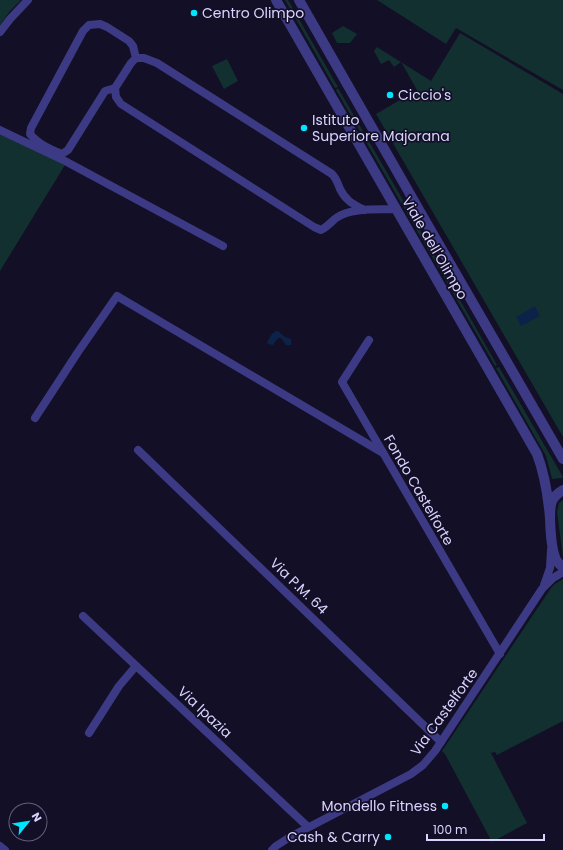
<svg xmlns="http://www.w3.org/2000/svg" width="563" height="850" font-family="Poppins,sans-serif">
<rect width="100%" height="100%" fill="#130f26"/>
<g fill="#12302f">
<polygon points="0,0 21,0 10,11 0,25"/>
<polygon points="285,0 288,0 338,87 335,88"/>
<polygon points="377,0 563,0 563,90 456,28 446,44"/>
<polygon points="343,26 357,34 350,43 337,43 332,33"/>
<polygon points="460,33 563,94 563,437 376,114 417,90 401,62 394,67 389,60 381,64 374,51 377,47 431,81"/>
<polygon points="227,59 238,81 224,89 212,66"/>
<polygon points="338,88 418,226 415,227 336,90"/>
<polygon points="0,133 65,165 0,271"/>
<polygon points="419,228 497,365 495,366 416,229"/>
<polygon points="499,367 563,477 562,478 552,479 546,456 542,449 496,368"/>
<polygon points="563,500 563,557 557,512 559,503"/>
<polygon points="563,579 563,721 497,755 495,752 491,753 527,823 492,842 445,754 442,751 551,588 555,584"/>
</g>
<g fill="#0c2248">
<polygon points="535,306 540,316 521,326 516,317"/>
<polygon points="276,331 278,331 285,337 291,339 291,345 286,345 281,338 278,338 273,345 268,344 267,342 272,334"/>
</g>
<g fill="none" stroke-linecap="round" stroke-linejoin="round">
<g stroke="#3d3a85" stroke-width="8">
<polyline points="0,32 10,19 28,0"/>
<path d="M115 88 105 91 100 99 68 150 62 154C50 149 38 144 30 134L31 128 83 31 89 25 100 24 107 27 129 41 133 46 136 58"/>
<polyline points="0,130 65,161 223,246"/>
<path d="M364 210C353 204 346 201 340 189 337 182 337 179 332 174L157 63 144 58H136L131 63 115 88 116 97 121 104 314 227 321 230C327 227 331 222 336 218 352 207 378 210 396 209"/>
<polyline points="369,340 342,382 500,654"/>
<polyline points="35,418 78,352 117,296 383,453"/>
<polyline points="138,450 441,742"/>
<polyline points="544,585 550,568 551,550"/>
<polyline points="83,616 308,827"/>
<polyline points="89,733 119,686 136,666"/>
<polyline points="0,846 5,850"/>
<polyline points="272,850 276,846 290,837 411,774 423,765 435,751 542,589 553,578 563,572"/>
</g>
<g stroke="#3d3a85" stroke-width="10">
<path d="M276 0 537 454C545 475 548 495 550 518"/>
<polyline points="299,0 426,222 563,459"/>
<path d="M563 490C558 493 554 496 552 501 548 512 551 547 555 557 556 562 559 564 563 567"/>
</g>
</g>
<g fill="#00e5ff" stroke="#130f26" stroke-width="1.5">
<circle cx="194" cy="13" r="4"/>
<circle cx="390" cy="95" r="4"/>
<circle cx="304" cy="128" r="4"/>
<circle cx="445" cy="806" r="4"/>
<circle cx="388" cy="837" r="4"/>
</g>
<g text-anchor="middle" dominant-baseline="central" stroke-width="3.5" stroke-linejoin="round" paint-order="stroke">
<g font-size="14" fill="#d9d4ff" stroke="#130f26" text-anchor="start">
<text x="202" y="13">Centro Olimpo</text>
<text x="398" y="95">Ciccio's</text>
<text x="312" y="120">Istituto<tspan x="312" dy="16">Superiore Majorana</tspan></text>
<text x="437" y="806" text-anchor="end">Mondello Fitness</text>
<text x="380" y="837" text-anchor="end">Cash &amp; Carry</text>
</g>
<g font-size="14" fill="#d9d4ff" stroke="#130f26">
<text transform="translate(435 248) rotate(60)">Viale dell'Olimpo</text>
<text transform="translate(419 490) rotate(60)">Fondo Castelforte</text>
<text transform="translate(299 586) rotate(44)">Via P.M. 64</text>
<text transform="translate(205 712) rotate(43)">Via Ipazia</text>
<text transform="translate(444 712) rotate(-54)">Via Castelforte</text>
</g>
</g>
<g transform="translate(28 822) rotate(60)"><circle r="19" fill="#130f26" stroke="#625e7d"/>
<path d="M0-3L7 15L0 10L-7 15Z" fill="#00e5ff"/>
<text y="-6" font-size="11" font-weight="bold" text-anchor="middle" fill="#d9d4ff">N</text>
</g>
<path d="M427 834v6h117v-6" fill="none" stroke="#d9d4ff" stroke-width="2"/>
<text x="433" y="834" font-size="12" fill="#d9d4ff" stroke="#130f26" stroke-width="3" paint-order="stroke">100 m</text>
</svg>
